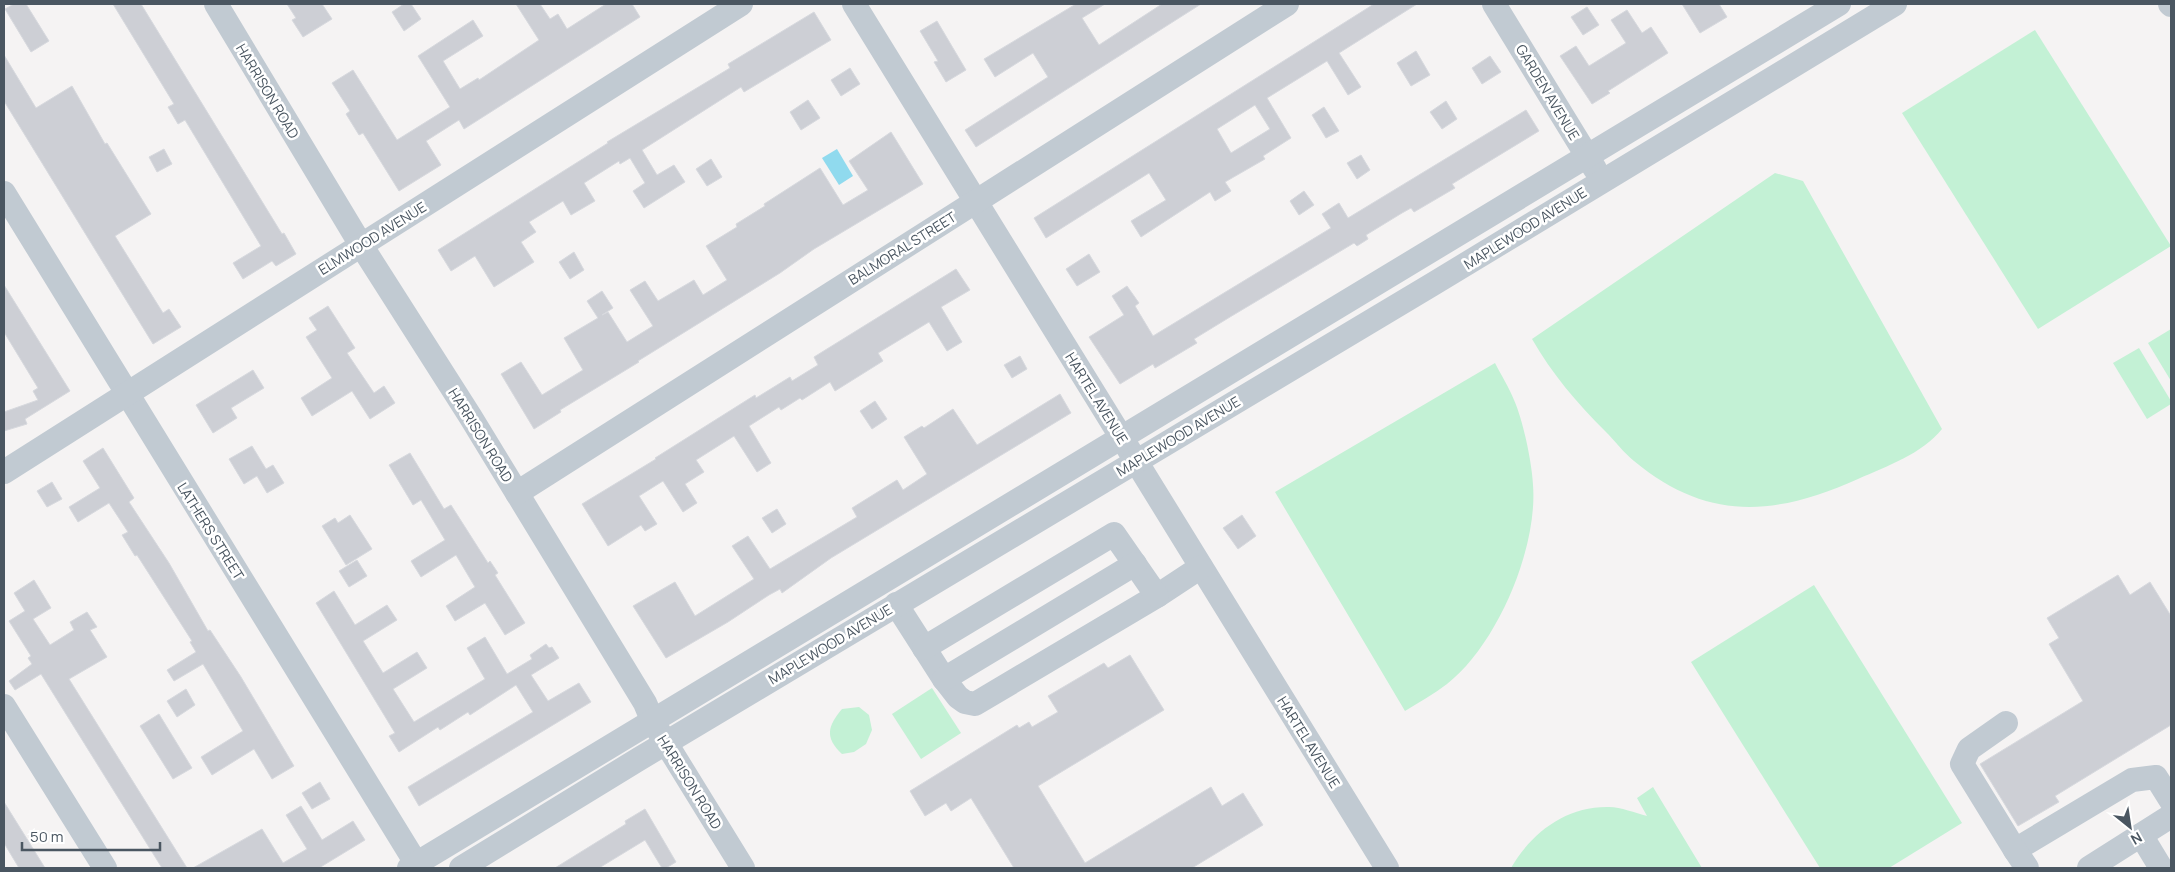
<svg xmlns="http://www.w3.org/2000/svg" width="2175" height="872" font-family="Manrope,sans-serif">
<rect width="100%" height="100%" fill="#f5f3f3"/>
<g fill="#c3f1d5">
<polygon points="2035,30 2171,246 2038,329 1902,113"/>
<path d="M1775 173 1803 181 1942 429C1922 454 1887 466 1858 479 1776 516 1707 522 1634 461 1624 453 1615 441 1605 431 1577 403 1552 374 1532 339Z"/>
<polygon points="2171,329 2171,381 2148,343"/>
<polygon points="2139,348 2171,401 2171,404 2147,419 2113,363"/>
<path d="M1495 363C1501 375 1509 387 1514 400 1523 420 1532 463 1533 485 1538 548 1497 645 1447 684 1434 694 1419 702 1405 711L1275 492Z"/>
<polygon points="1814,585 1962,823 1889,868 1820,868 1691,662"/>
<polygon points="932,688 961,733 921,759 892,714"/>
<path d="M859 707 869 715 872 730 866 744 854 752 842 754C824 737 828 726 842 709Z"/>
<path d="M1653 787 1702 868H1511C1531 833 1566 806 1609 807 1621 807 1635 813 1647 816L1637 798Z"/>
</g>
<polygon fill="#90daee" points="837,149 853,176 839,185 822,158"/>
<g fill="#cdcfd5" stroke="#d7d9de" fill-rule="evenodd">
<polygon points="14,4 26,4 49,41 31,52 5,9"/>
<polygon points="113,4 141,4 282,234 284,233 296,254 276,266 272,261 243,279 233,263 261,246 185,120 178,124 168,107 174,104"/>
<polygon points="287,4 322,4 332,19 303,37 292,20 296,18"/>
<polygon points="404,4 411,4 421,19 404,31 392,12"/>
<polygon points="516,4 540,4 550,19 558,14 567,29 606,4 632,4 640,17 464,129 459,120 426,141 441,165 399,191 363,133 359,135 346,114 350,111 332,83 353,70 397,140 450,107 418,56 473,20 483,36 443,61 460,89 478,78 479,80 539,40"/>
<polygon points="1076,4 1105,4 1082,18 1099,45 1162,4 1201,4 976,147 965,130 1048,77 1033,53 995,77 984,59"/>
<path d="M1374 4H1417L1339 53 1361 87 1348 95 1327 61 1267 98 1291 138 1263 156 1265 159 1225 182 1231 191 1215 201 1210 192 1141 237 1131 221 1166 200 1149 173 1046 238 1034 218ZM1255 105 1270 129 1231 153 1217 129Z"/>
<polygon points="1682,4 1719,4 1727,17 1700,33"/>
<polygon points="1587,7 1599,25 1583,35 1571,17"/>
<polygon points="1627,10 1642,33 1651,27 1668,53 1608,91 1610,93 1592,104 1560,56 1576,46 1589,66 1626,43 1611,20"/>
<polygon points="814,12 831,40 744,92 741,87 642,150 657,175 674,165 685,182 644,208 633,191 645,183 630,158 620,164 619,161 584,183 595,201 571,215 563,201 529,222 536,232 521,242 534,262 494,287 475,256 451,271 438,250 608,143 607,142 730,68 728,64"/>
<polygon points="937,21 966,70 946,82 934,62 938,61 920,31"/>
<polygon points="1416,51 1430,75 1411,86 1397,63"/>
<polygon points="4,55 36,108 72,86 105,144 107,143 151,214 115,236 163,313 169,309 181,327 153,344 4,101"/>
<polygon points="1490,56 1501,72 1482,84 1472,68"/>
<polygon points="850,68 860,84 841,96 831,80"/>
<polygon points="808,100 820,118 801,130 790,112"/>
<polygon points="1446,101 1457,119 1442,129 1430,112"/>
<polygon points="1324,107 1339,131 1326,138 1312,115"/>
<polygon points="1526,110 1539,131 1452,184 1455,188 1414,212 1411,208 1402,213 1366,235 1368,239 1357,246 1354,243 1344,249 1230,317 1194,339 1197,343 1155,368 1153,364 1120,384 1089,337 1124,315 1112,296 1127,286 1139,303 1135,306 1153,336 1331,228 1322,214 1339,203 1348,218"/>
<polygon points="891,132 923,184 814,249 780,273 638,361 639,362 560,410 561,412 534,429 501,374 521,362 542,395 583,370 564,338 598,318 587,301 602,291 613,308 602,315 608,312 627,342 653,326 630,290 645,281 658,301 694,280 703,295 727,280 706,246 737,227 736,224 765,206 764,204 820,168 843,205 868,190 849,161"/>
<polygon points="164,149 172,164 157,172 149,157"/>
<polygon points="1361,155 1370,170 1357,179 1347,163"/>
<polygon points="711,159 722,177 707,186 696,169"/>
<polygon points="1304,191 1314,205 1299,215 1290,201"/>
<polygon points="574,252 584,270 570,279 559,262"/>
<polygon points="1089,254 1100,272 1077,286 1066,269"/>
<polygon points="956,269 970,290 941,307 962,342 947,351 929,322 878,353 883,361 835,391 830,382 802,400 800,398 781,410 779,407 749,426 771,463 757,472 734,436 696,460 704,472 685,484 697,503 683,512 663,481 639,496 657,524 645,531 641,525 608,546 582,504 656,459 655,458 755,395 756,398 790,377 792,381 818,365 814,357"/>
<polygon points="4,285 70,391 25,419 27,424 4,431 4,412 38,400 33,391 38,388 4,332"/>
<polygon points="328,306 355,348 347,353 374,393 384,386 395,403 370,419 352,391 312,416 301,398 332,378 306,337 317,330 309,318"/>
<polygon points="1020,356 1027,369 1012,378 1004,365"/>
<polygon points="253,370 264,388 231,408 237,418 213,433 196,405"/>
<polygon points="1060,394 1071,413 831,558 782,593 780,589 769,595 728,622 666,658 633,606 675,582 695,616 754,579 732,546 748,536 770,569 857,517 852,508 897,480 903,490 927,474 904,437 922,426 924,428 953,409 977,445"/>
<polygon points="875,401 887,419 872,429 860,411"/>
<polygon points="252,446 266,469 273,465 284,483 267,493 257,476 244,484 229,459"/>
<polygon points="103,448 134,498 129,502 169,563 208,631 210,630 241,677 294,766 272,779 254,749 212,775 201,757 243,731 203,664 174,681 167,670 196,652 190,642 192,641 137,555 135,556 122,535 128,532 109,503 78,522 69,507 100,488 83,461"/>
<polygon points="410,453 444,509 451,505 488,563 490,561 498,573 495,575 525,623 505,635 485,603 455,621 446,606 475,587 456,555 421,577 411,561 445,540 421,500 413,505 389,465"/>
<polygon points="52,482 62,499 47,507 37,491"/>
<polygon points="777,509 786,524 772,533 762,518"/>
<polygon points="350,515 372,549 346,565 322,526 335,518 338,523"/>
<polygon points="1242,515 1256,536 1238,549 1223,528"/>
<polygon points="357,560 367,576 349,587 339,571"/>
<polygon points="2118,575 2130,595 2150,582 2171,616 2171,725 2055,796 2059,802 2018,826 1980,764 2083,701 2049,644 2059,638 2047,618"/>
<polygon points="34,580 51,608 33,619 50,645 74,630 70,622 87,612 97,627 90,630 107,657 69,679 187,868 162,868 41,674 15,690 9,681 32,664 28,658 31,656 9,621 25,611 14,593"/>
<polygon points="334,591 355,625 387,605 397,620 363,641 383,673 417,652 427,668 393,689 414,722 485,679 467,648 485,637 507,674 532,659 530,655 546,644 549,648 552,647 559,658 531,675 548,701 579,683 591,702 419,806 408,787 533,712 516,685 470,715 468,712 440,730 438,727 399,752 389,736 395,733 316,603"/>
<polygon points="1130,655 1164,710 1038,786 1085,863 1211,787 1222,806 1243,793 1263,825 1192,868 1014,868 971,798 951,811 946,803 925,816 910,791 1017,725 1019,728 1029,722 1032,727 1058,712 1048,696 1104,663 1108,668"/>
<polygon points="186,689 195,705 177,717 167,701"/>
<polygon points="159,714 192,768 173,779 140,726"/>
<polygon points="320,782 330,799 312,809 302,793"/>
<polygon points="4,802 32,847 45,868 19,868 4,843"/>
<polygon points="301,806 322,840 353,821 365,840 319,868 193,868 262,829 283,863 307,849 286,815"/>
<polygon points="645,809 676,862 666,868 662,868 645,840 599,868 555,868 626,824 625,821"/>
</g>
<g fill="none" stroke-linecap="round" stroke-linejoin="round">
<g stroke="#c1cad2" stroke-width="24">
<polyline points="216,4 361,245 470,416 645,703 653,722 743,868"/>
<polyline points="854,4 1387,868"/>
<polyline points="1494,4 1595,169"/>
<polyline points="2170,4 2171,5"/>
<polyline points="4,193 419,868"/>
<polyline points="4,472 741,4"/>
<polyline points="517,493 1287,4"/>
<polyline points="896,604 944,679 958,697 965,702 975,704 1157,596 1201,567"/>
<polyline points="924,648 1114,534 1157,596"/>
<polyline points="944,679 1135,564"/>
<polyline points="4,706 105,868"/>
<polyline points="2006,723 1969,749 1962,764 2015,850 2132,780 2156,777 2171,801"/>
<polyline points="2141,835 2161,868"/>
<polyline points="2015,850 2027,868"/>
<polyline points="409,868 1839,4"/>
<polyline points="461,868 639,759 1433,284 1895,4"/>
<polyline points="2089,868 2171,816"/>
</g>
</g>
<g text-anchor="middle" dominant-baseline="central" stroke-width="5" stroke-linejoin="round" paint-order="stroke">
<g font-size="14" fill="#4a5661" stroke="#fff">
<text transform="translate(268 91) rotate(59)">HARRISON ROAD</text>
<text transform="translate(1548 92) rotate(59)">GARDEN AVENUE</text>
<text transform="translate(1525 228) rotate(-32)">MAPLEWOOD AVENUE</text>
<text transform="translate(372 238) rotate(-32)">ELMWOOD AVENUE</text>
<text transform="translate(902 248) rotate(-32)">BALMORAL STREET</text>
<text transform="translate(1097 398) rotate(58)">HARTEL AVENUE</text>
<text transform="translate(481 435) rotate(58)">HARRISON ROAD</text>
<text transform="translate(1178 436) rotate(-31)">MAPLEWOOD AVENUE</text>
<text transform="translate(211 531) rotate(58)">LATHERS STREET</text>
<text transform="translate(830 644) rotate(-31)">MAPLEWOOD AVENUE</text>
<text transform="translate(1309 742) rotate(58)">HARTEL AVENUE</text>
<text transform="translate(690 782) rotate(58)">HARRISON ROAD</text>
</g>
</g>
<rect width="2175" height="872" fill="none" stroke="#4a5661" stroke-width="10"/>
<g transform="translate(2130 827) rotate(150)" stroke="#ffffff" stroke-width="4" paint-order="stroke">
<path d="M0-4L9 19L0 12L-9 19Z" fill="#4a5661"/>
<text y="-8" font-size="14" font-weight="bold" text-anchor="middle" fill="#4a5661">N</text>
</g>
<path d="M22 842v8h138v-8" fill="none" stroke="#4a5661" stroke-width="2.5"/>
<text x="30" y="842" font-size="15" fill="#4a5661" stroke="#ffffff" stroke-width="4" paint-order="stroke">50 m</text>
</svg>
